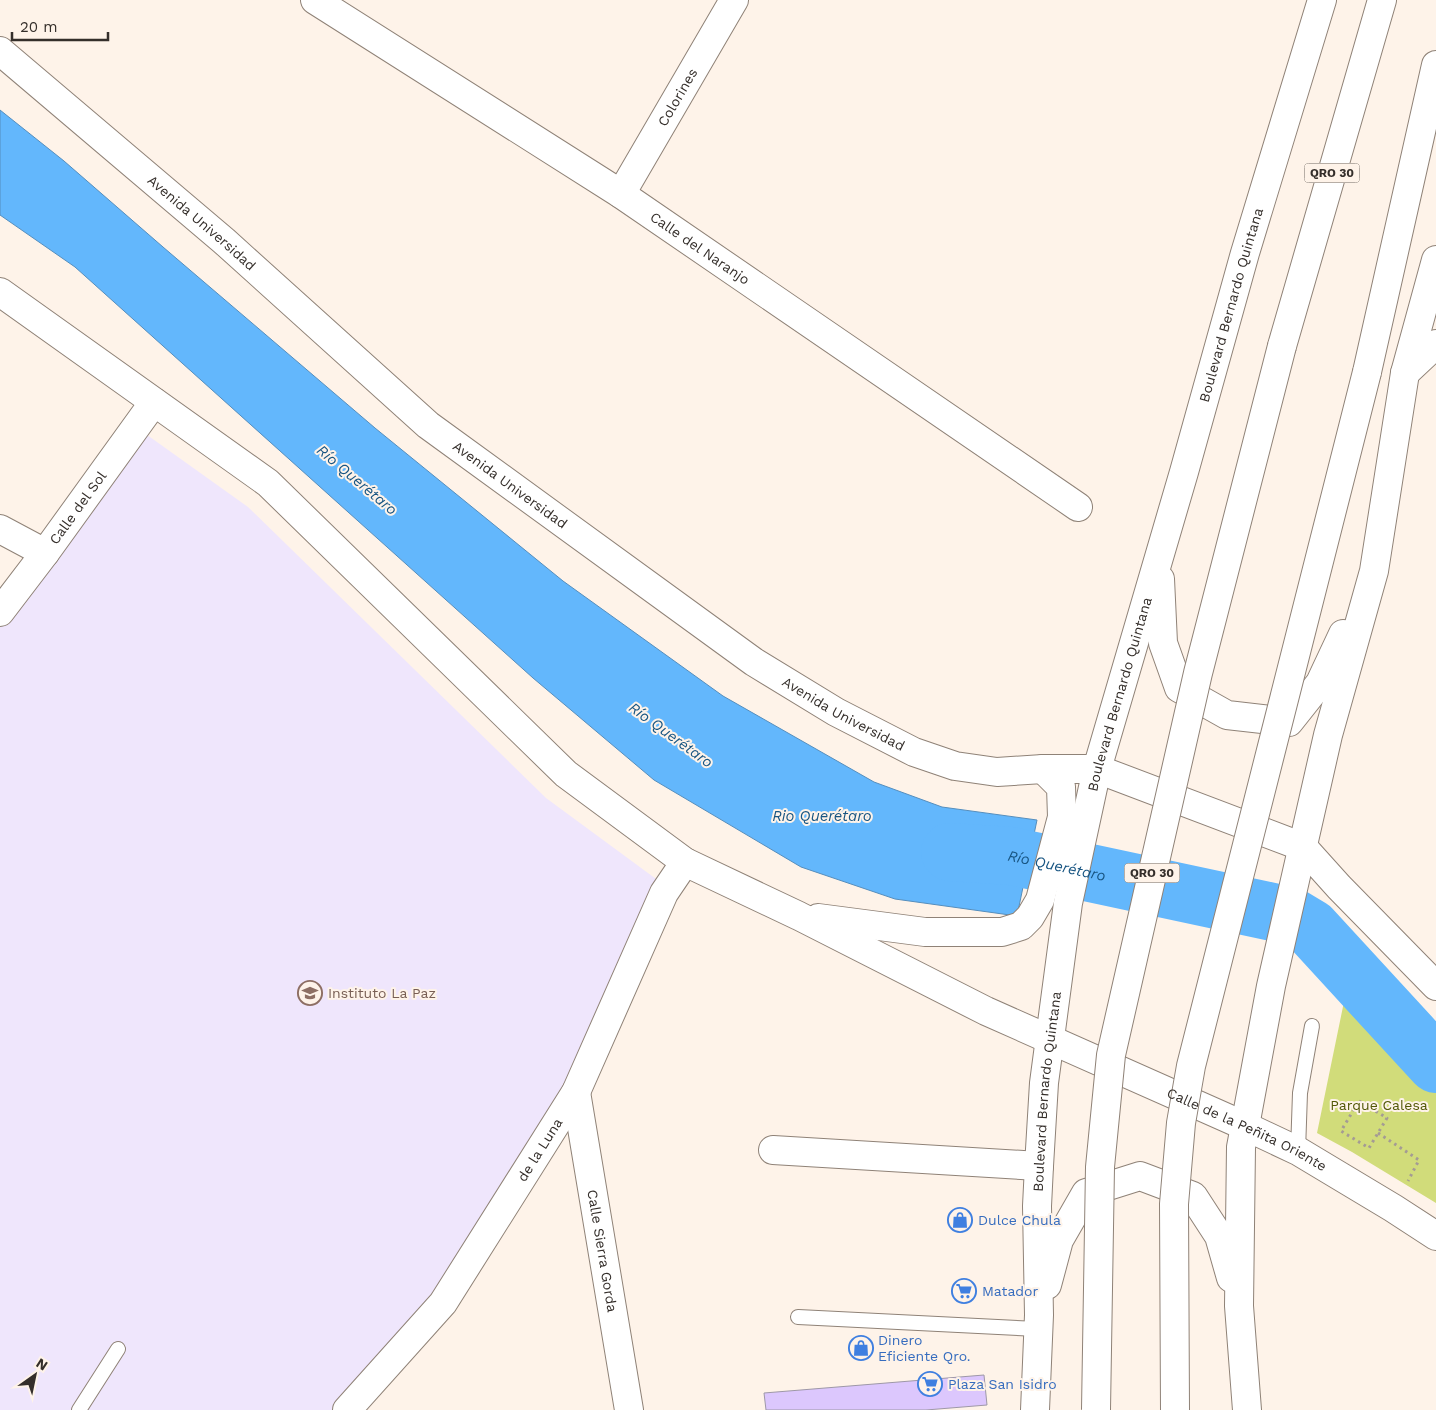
<svg xmlns="http://www.w3.org/2000/svg" width="1436" height="1410" font-family="'Work Sans',sans-serif">
<rect width="100%" height="100%" fill="#fef3e9"/>
<polygon fill="#efe6fc" points="136,427 248,507 546,798 667,887 576,1092 443,1303 347,1410 0,1410 0,612"/>
<polygon fill="#d1dc7a" points="1346,992 1436,1085 1436,1203 1352,1152 1317,1133"/>
<polygon fill="#63b7fc" stroke="#558ebd" points="0,110 64,161 163,247 375,428 563,581 723,696 874,782 942,807 1037,820 1017,916 895,899 801,867 654,780 533,678 75,267 0,215"/>
<g fill="none" stroke-linecap="round" stroke-linejoin="round">
<path stroke="#63b7fc" stroke-width="58" id="s1" d="M950 852 1011 856 1291 916 1311 928 1436 1064"/>
</g>
<polygon fill="#dcc7fd" stroke="#9e98a7" points="984,1375 987,1405 926,1410 766,1410 764,1393"/>
<g fill="none" stroke-linecap="round" stroke-linejoin="round">
<defs>
<g id="service">
<polyline points="1298,1151 1300,1093 1312,1026"/>
<polyline points="798,1317 1038,1329"/>
<polyline points="79,1410 118,1349"/>
</g>
<g id="minor">
<path id="s2" d="M315 0 621 194 1078 507"/>
<path id="s3" d="M621 194 734 0"/>
<polyline points="1405,373 1436,344"/>
<polyline points="0,529 45,553"/>
<path id="s4" d="M0 612 45 553 154 402"/>
<path id="s5" d="M576 1092 629 1410"/>
<polyline points="773,1150 1039,1166"/>
<path id="s6" d="M347 1410 443 1303 576 1092 664 893 685 862"/>
</g>
<g id="secondary">
<path id="s7" d="M0 51 224 241 428 425 754 662 836 712 914 752 955 766 997 772 1043 769H1097L1303 847 1339 887 1436 986"/>
<path id="s8" d="M0 292 268 483 566 774 685 862 799 916 986 1011 1245 1126 1298 1151 1393 1208 1436 1236"/>
<polyline points="1160,579 1163,643 1179,688 1227,715 1289,722 1320,683 1343,634"/>
<polyline points="818,918 925,932 1002,932 1021,926 1030,917 1040,900 1062,817 1061,787 1043,769"/>
<polyline points="1047,1285 1059,1240 1086,1193 1140,1176 1193,1196 1219,1236 1231,1278"/>
<path id="s9" d="M1035 1410 1039 1315 1037 1206 1039 1166 1044 1083 1068 903 1097 769 1184 472 1245 253 1322 0"/>
<polyline points="1247,1410 1239,1306 1241,1147 1245,1126 1271,986 1328,735 1374,571 1405,373 1436,260"/>
</g>
<g id="trunk">
<polyline points="1282,346 1382,0"/>
<polyline points="1367,372 1436,65"/>
</g>
</defs>
<use href="#service" stroke="#8f8277" stroke-width="16"/>
<use href="#minor" stroke="#8f8277" stroke-width="30"/>
<use href="#secondary" stroke="#8f8277" stroke-width="30"/>
<use href="#trunk" stroke="#8f8277" stroke-width="30"/>
<g stroke="#a49b94" stroke-width="3" stroke-dasharray="2.5 4" stroke-linecap="butt">
<polygon points="1359,1101 1387,1118 1369,1148 1341,1131"/>
<polyline points="1378,1133 1419,1160 1408,1181"/>
</g>
<use href="#service" stroke="#fff" stroke-width="14"/>
<use href="#minor" stroke="#fff" stroke-width="28"/>
<use href="#secondary" stroke="#fff" stroke-width="28"/>
<use href="#trunk" stroke="#fff" stroke-width="28"/>
<defs>
<g id="trunk-bridge">
<polyline points="1096,1410 1100,1167 1111,1055 1198,673 1282,346"/>
<polyline points="1175,1410 1174,1204 1181,1123 1191,1066 1367,372"/>
</g>
</defs>
<use href="#trunk-bridge" stroke="#8f8277" stroke-width="30" stroke-linecap="butt"/>
<use href="#trunk-bridge" stroke="#fff" stroke-width="28"/>
</g>
<defs>
<symbol id="school-ring" viewBox="-11 -11 22 22"><circle r="9.5" fill="#fef3e9" stroke="#8d6e63" stroke-width="1.5"/><path d="M0-5L7-2L0 1L-7-2ZM-4 1L0 2.5L4 1V4Q0 6-4 4Z" fill="#8d6e63"/></symbol>
<symbol id="shop-ring" viewBox="-11 -11 22 22"><circle r="9.5" fill="#fef3e9" stroke="#3f7fe0" stroke-width="1.5"/><path d="M-5-2.5h2.3a2.7 3.5 0 0 1 5.4 0H5L5.5 6h-11ZM-1.5-2.5h3a1.5 2.3 0 0 0-3 0Z" fill="#3f7fe0"/></symbol>
<symbol id="supermarket-ring" viewBox="-11 -11 22 22"><circle r="9.5" fill="#fef3e9" stroke="#3f7fe0" stroke-width="1.5"/><path d="M-6-5.5h2.5l.6 2H6L4.5 2H-2.5L-4.4-4H-6ZM-1.5 3.2a1.3 1.3 0 1 0 .1 0ZM3 3.2a1.3 1.3 0 1 0 .1 0Z" fill="#3f7fe0"/></symbol>
</defs>
<g fill-rule="evenodd">
<use href="#school-ring" x="296" y="979" width="28" height="28"/>
<use href="#shop-ring" x="946" y="1206" width="28" height="28"/>
<use href="#supermarket-ring" x="950" y="1277" width="28" height="28"/>
<use href="#shop-ring" x="847" y="1334" width="28" height="28"/>
<use href="#supermarket-ring" x="916" y="1370" width="28" height="28"/>
</g>
<g text-anchor="middle" dominant-baseline="central" stroke-width="4" stroke-linejoin="round" paint-order="stroke">
<g fill="#fef3e9" stroke="#716963" stroke-width="1">
<rect x="1304.5" y="163.5" width="55" height="19" rx="4"/>
<rect x="1124.5" y="863.5" width="55" height="19" rx="4"/>
</g>
<g font-size="12" font-weight="bold" fill="#342e2a">
<text x="1332" y="173">QRO 30</text>
<text x="1152" y="873">QRO 30</text>
</g>
<g font-size="14" fill="#342e2a" stroke="#fef3e9">
<text stroke="none"><textPath href="#s3" startOffset="112">Colorines</textPath></text>
<text stroke="none"><textPath href="#s7" startOffset="265">Avenida Universidad</textPath></text>
<text stroke="none"><textPath href="#s2" startOffset="458">Calle del Naranjo</textPath></text>
<text stroke="none"><textPath href="#s9" startOffset="1129">Boulevard Bernardo Quintana</textPath></text>
<text stroke="none"><textPath href="#s7" startOffset="670">Avenida Universidad</textPath></text>
<text stroke="none"><textPath href="#s4" startOffset="130">Calle del Sol</textPath></text>
<text stroke="none"><textPath href="#s9" startOffset="724">Boulevard Bernardo Quintana</textPath></text>
<text stroke="none"><textPath href="#s7" startOffset="1075">Avenida Universidad</textPath></text>
<text stroke="none"><textPath href="#s9" startOffset="319">Boulevard Bernardo Quintana</textPath></text>
<text stroke="none"><textPath href="#s8" startOffset="1516">Calle de la Peñita Oriente</textPath></text>
<text stroke="none"><textPath href="#s6" startOffset="325">de la Luna</textPath></text>
<text stroke="none"><textPath href="#s5" startOffset="161">Calle Sierra Gorda</textPath></text>
</g>
<g font-size="14" fill="#785e54" stroke="#fef3e9" text-anchor="start">
<text x="328" y="993">Instituto La Paz</text>
</g>
<g font-size="14" fill="#525807" stroke="#fef3e9">
<text x="1379" y="1105">Parque Calesa</text>
</g>
<g font-size="14" fill="#366cbe" stroke="#fef3e9" text-anchor="start">
<text x="978" y="1220">Dulce Chula</text>
<text x="982" y="1291">Matador</text>
<text x="878" y="1340">Dinero<tspan x="878" dy="16">Eficiente Qro.</tspan></text>
<text x="948" y="1384">Plaza San Isidro</text>
</g>
<g font-size="15" font-style="italic" fill="#185582" stroke="#fef3e9">
<text transform="translate(357 480) rotate(40)">Río Querétaro</text>
<text transform="translate(671 735) rotate(36)">Río Querétaro</text>
<text x="822" y="816">Rio Querétaro</text>
<text stroke="none"><textPath href="#s1" startOffset="108">Río Querétaro</textPath></text>
</g>
</g>
<g transform="translate(35 1375) rotate(33)" stroke="#fef3e9" stroke-width="4" paint-order="stroke">
<path d="M0-4L9 19L0 12L-9 19Z" fill="#342e2a"/>
<text y="-8" font-size="14" font-weight="bold" text-anchor="middle" fill="#342e2a">N</text>
</g>
<path d="M12 32v8h96v-8" fill="none" stroke="#342e2a" stroke-width="2.5"/>
<text x="20" y="32" font-size="15" fill="#342e2a" stroke="#fef3e9" stroke-width="4" paint-order="stroke">20 m</text>
</svg>
